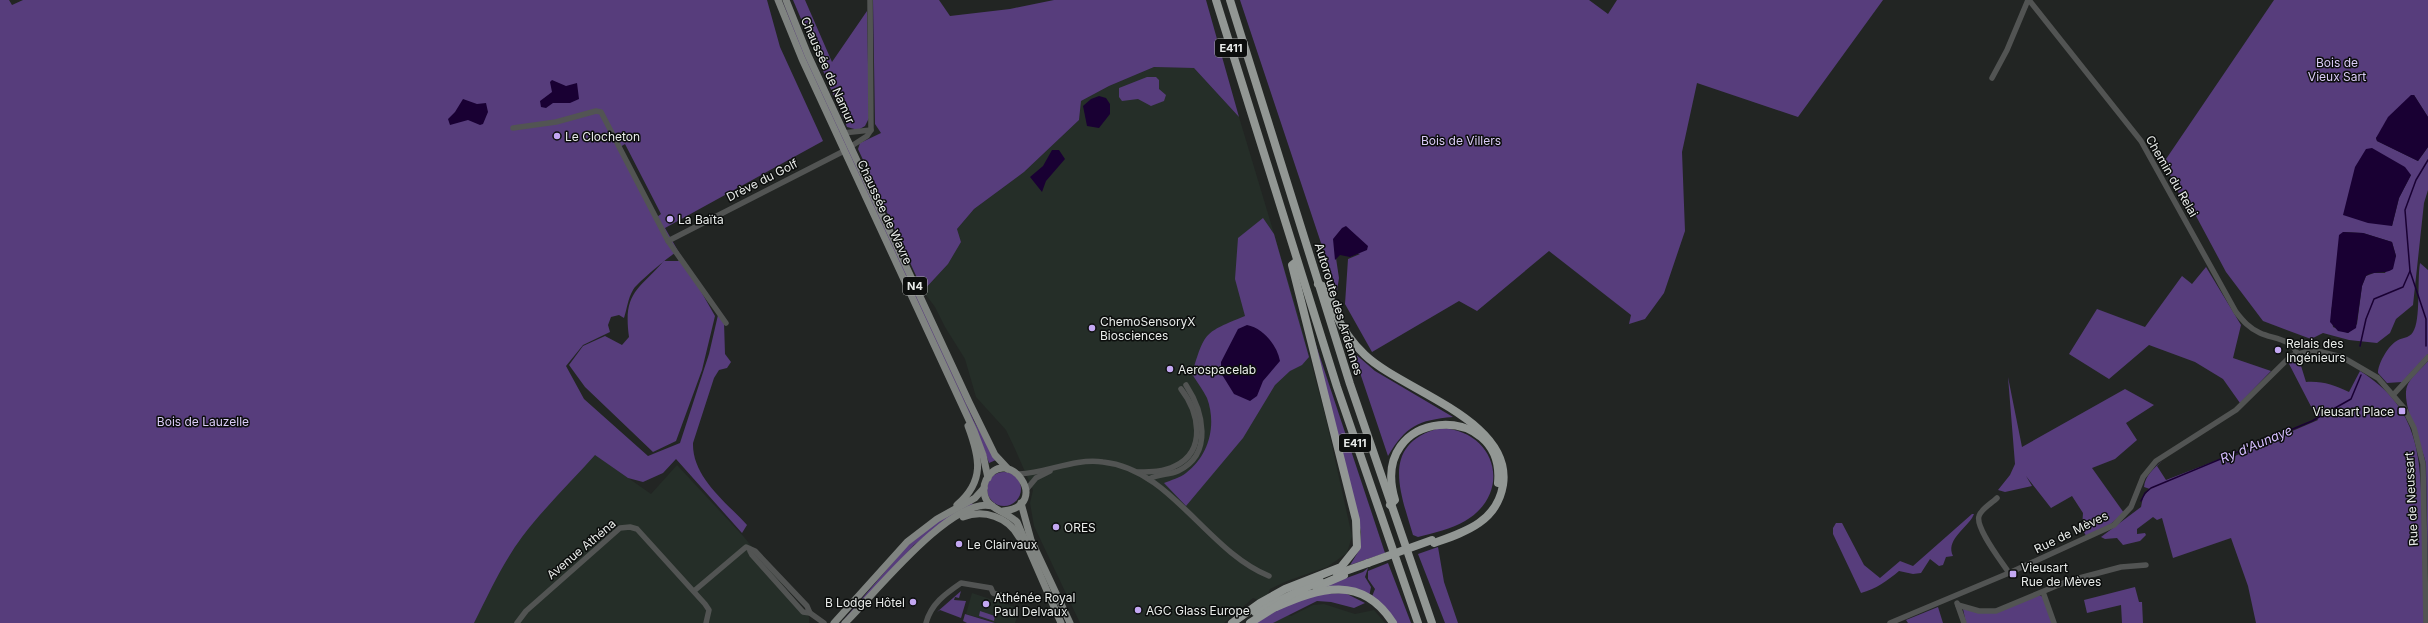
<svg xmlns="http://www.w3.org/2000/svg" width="2428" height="623" font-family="Inter,sans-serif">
<rect width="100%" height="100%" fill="#222523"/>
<g fill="#252e28">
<polygon points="1154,67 1194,68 1239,117 1299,317 1326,419 1352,536 1347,553 1327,567 1287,581 1270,589 1268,594 1278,611 1291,616 1313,605 1324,604 1355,614 1374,610 1385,623 1267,623 1258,600 1253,598 1224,623 1080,623 1034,526 1030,503 1033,490 1015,449 1006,430 976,397 965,359 945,327 935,307 923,291 948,264 961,242 957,229 974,209 1024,172 1079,120 1081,101 1109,86"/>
<polygon points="570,437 651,494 677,465 744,537 809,617 809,623 433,623"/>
<polygon points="972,593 1020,609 1015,623 997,623 966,614"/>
</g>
<g fill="#573d7c" fill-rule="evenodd">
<path d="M0 0H9L12 5 23 0H767L780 47 823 141 665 228 715 316 702 370 676 441 653 452 585 387 569 365 583 346 605 336 622 345 629 337C623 293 637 291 664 261H679L657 217 661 214 625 144 620 147 675 253C668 257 635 285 633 290 628 298 627 309 624 318L619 315 611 317 608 325 610 332 583 345 566 366 584 399 648 456 680 443 709 354 718 315 724 322 725 354 731 362 727 368 719 370 714 378 693 443C692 477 726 502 747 525L742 533 676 459 663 473 643 482 628 478 595 455C571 482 544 508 522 537 502 564 489 593 474 623H0Z"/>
<polygon points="782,0 974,421 996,460 989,463 984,449 802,52"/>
<polygon points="793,0 805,0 832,62 867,11 869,118 865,126 858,130 847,127"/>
<polygon points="873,0 939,0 950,16 1010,9 1054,0 1206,0 1239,117 1194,68 1154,67 1109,86 1081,101 1079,120 1024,172 974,209 957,229 961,242 948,264 923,291 858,149 860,143 881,133 875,124"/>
<polygon points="1240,0 1589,0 1608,14 1617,0 1883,0 1798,117 1697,83 1682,152 1685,231 1664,293 1645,319 1629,324 1631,315 1549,251 1477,311 1459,301 1372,352 1345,304 1348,259 1360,254 1334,245 1339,278 1337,291"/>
<path d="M2274 0H2428V117L2414 95 2376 138 2377 141 2418 161 2428 147V190L2424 203 2413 305 2396 319 2390 333 2377 343 2349 340 2323 333 2311 339 2263 321 2226 272 2188 201 2181 198 2164 162ZM2355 167 2411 175 2399 198 2392 226ZM2343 232 2363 233 2392 242 2396 256 2385 273H2374L2366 276 2362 286 2357 324 2348 333 2333 327 2331 313Z"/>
<polygon points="1147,77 1156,77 1159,80 1159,89 1166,95 1164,101 1151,106 1138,99 1122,101 1119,97 1119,88"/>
<path d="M1263 218 1274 234 1309 357 1302 365 1290 371 1275 385 1243 438 1186 506 1164 483C1171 480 1180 478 1186 473 1209 456 1217 425 1207 398 1203 390 1197 382 1192 374 1205 331 1204 333 1245 316L1235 279 1238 238Z"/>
<path d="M2420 263 2428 270V354L2402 382 2387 383 2378 373C2378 364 2387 348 2395 342 2401 337 2409 339 2413 332 2421 321 2417 280 2420 263Z"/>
<polygon points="2206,267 2241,325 2233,358 2271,371 2240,403 2223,379 2195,362 2149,345 2109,379 2069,354 2097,309 2145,327 2182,276 2192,284"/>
<polygon points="1312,333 1385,553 1350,565 1360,549 1361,532"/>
<path d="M1353 352 1375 371 1453 417C1418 420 1406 426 1388 456Z"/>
<path d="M2298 356 2306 382C2323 381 2334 385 2349 392L2360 371C2421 409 2421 459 2422 525 2423 558 2423 590 2424 623H2256L2248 586 2231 538 2173 558 2162 518 2157 520 2153 517 2137 529V534L2145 533 2146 535 2140 541 2123 545 2117 538 2105 539 2101 537 2141 507 2143 497 2150 489 2144 487C2145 476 2154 468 2162 461L2157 466 2166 480 2228 456V459L2318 420 2288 362Z"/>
<path d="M2428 361V576L2426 464C2422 443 2399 401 2408 384 2412 376 2422 368 2428 361Z"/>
<polygon points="2008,377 2022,447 2125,389 2154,405 2126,423 2137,440 2115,459 2092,468 2124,513 2107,527 2086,536 2082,528 2083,513 2072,496 2051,508 2026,476 2032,486 2005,492 1998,490 2010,475 2015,464"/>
<path d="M1440 428C1497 430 1513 493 1465 521 1452 529 1433 533 1418 537L1413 535C1400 491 1380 444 1440 428Z"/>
<circle cx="1004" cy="489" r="17"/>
<polygon points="972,502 973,506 926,536 914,545 843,623 841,623 906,547 934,524"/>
<path d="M1972 514H1974L1972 518C1963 531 1946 541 1953 556L1946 557 1943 565 1939 566 1930 559 1921 573 1913 574 1899 571C1887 581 1876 589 1861 593L1833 534V528L1836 523H1842L1864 565 1880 578 1900 561 1913 566Z"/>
<polygon points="1438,547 1444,582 1458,623 1445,623 1418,554"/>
<polygon points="1388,563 1411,623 1395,623 1371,599 1375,589 1368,579 1368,571"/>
<polygon points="1368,568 1365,577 1371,587 1369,597 1319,588 1363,572"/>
<polygon points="2135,587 2139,602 2142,602 2143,623 2122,623 2121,605 2087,613 2084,600"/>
<polygon points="961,591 959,598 955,597 954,600 966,601 961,618 940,610 937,612"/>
<polygon points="1345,593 1365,603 1354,608 1331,602 1317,601 1273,623 1256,623 1277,610 1312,594"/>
<polygon points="2039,595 2043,597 2052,623 1966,623 1963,609 1982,613"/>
<polygon points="1938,607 1943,623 1908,623 1906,620"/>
<polygon points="980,611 995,616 994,621 979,616"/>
<polygon points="965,614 995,623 967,623 963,621"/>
</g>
<g fill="#190033">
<polygon points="552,80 566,86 577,83 579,99 570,103 553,103 546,108 541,107 540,101 552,92 550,82"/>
<polygon points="2411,95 2414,95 2428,117 2428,147 2418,161 2377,141 2376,138 2388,117"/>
<polygon points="1099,96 1106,98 1110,104 1110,114 1099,128 1087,126 1083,106 1091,99"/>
<polygon points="463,99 477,104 486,103 488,112 483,124 480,125 468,120 450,125 448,119 455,112"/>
<polygon points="2372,148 2405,167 2411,175 2399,198 2392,226 2368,223 2343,215 2355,167 2366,149"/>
<polygon points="1052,150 1059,150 1065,159 1046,181 1042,192 1030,177 1043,166"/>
<polygon points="1346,226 1368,246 1367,250 1350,257 1340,255 1335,260 1333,239 1342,228"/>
<path d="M2343 232 2363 233 2392 242 2396 256 2393 269C2385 275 2374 270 2366 276L2362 286 2356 328 2348 333 2338 331 2330 322 2339 235Z"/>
<path d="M1247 325C1263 328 1277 345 1280 361L1263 381 1257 396 1250 401 1234 394 1221 373V362L1238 329Z"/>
</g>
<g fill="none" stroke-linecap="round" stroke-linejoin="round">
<g stroke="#190033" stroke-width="1.5">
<polyline points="2360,346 2366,319 2374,299 2403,287 2410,271"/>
<polyline points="2426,346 2426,319 2410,271 2405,210 2416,180 2428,160"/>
<polyline points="2141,501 2145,493 2151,488 2312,421 2351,399 2361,375"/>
</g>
<g stroke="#525453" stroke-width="5.5">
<path d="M2029 0 2141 141 2236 312C2243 321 2249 328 2260 333 2273 339 2290 338 2297 353"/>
<polyline points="1992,78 2007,50 2028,0"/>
<polyline points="513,128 556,122 596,111 601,112 668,241 726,323"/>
<polyline points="843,133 871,130"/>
<polyline points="850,147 867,136 871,130 870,0"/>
<polyline points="668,241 844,151"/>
<polyline points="2394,394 2428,357"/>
<path d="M1138 472C1150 472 1164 472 1175 466 1207 451 1199 412 1181 389"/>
<path d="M1019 474C1048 473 1073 458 1103 462 1171 469 1207 551 1269 576"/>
<path d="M1149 479C1158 474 1169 475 1178 471 1214 454 1203 411 1186 385"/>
<polyline points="1026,490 1036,478 1050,471"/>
<path d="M1997 498C1992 503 1981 509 1979 516 1975 528 2002 562 2009 573"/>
<polyline points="750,551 752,555 803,612 810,613 824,623"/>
<polyline points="694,591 746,547 755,551 807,606 810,613"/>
<polyline points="2043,592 2054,623"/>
<polyline points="1957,603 1964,623"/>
<polyline points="1958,605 1979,611 1996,611 2068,581 2121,567 2146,565"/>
<polyline points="517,623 526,611 620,528 630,527 637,529 705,604 709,610 706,623"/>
<path d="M926 623C931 604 945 594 961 583L991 588 993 593 1016 600"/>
<polyline points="1890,623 2009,573 2114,525 2131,507 2143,477 2156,461 2236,410 2291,356 2313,350 2342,357 2378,378 2404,408 2414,428 2423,464 2426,623"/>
</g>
<g stroke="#808481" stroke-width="7">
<polyline points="778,0 802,59 974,431 983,455 988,478"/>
<polyline points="786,0 808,55 969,402 995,455 1008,469"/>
<polyline points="1021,503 1031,540 1070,623"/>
<path d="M957 505C985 481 980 458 968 426"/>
<path d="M1003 511C1054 506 1007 442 986 480 983 486 983 495 987 501 993 510 1008 513 1017 522L1061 623"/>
<path d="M963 517C984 509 1008 517 1019 537"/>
<polyline points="834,623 907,542 937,519 975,498 984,488"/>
<path d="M845 623C872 597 952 495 992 506"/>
</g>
<g stroke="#929794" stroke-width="8">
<polyline points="1216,0 1337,387 1418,623"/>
<polyline points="1230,0 1350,384 1432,623"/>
<path d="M1318 284C1320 285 1324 286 1326 288 1330 293 1332 305 1334 311 1342 328 1352 343 1365 355 1403 391 1513 420 1503 485 1497 522 1465 532 1434 543"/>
<path d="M1390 505 1395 500C1367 407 1506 399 1498 483"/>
<polyline points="1337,574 1368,563"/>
<polyline points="1316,587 1344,575"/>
<path d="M1276 607C1319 588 1362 574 1393 623"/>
<polyline points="1255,612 1320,581"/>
<polyline points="1232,623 1260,603 1285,589 1341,567 1357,547 1356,520 1292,265 1297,261"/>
<polyline points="1250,623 1280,604"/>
</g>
<polyline stroke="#929794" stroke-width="8" points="1368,563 1432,540"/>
</g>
<g fill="#c3a7f2" stroke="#0c0e0d" stroke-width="1.5">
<circle cx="557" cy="136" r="4"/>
<circle cx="670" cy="219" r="4"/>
<circle cx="1092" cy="328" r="4"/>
<circle cx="2278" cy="350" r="4"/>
<circle cx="1170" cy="369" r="4"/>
<rect x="2398" y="407" width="8" height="8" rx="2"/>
<circle cx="1056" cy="527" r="4"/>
<circle cx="959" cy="544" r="4"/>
<rect x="2009" y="570" width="8" height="8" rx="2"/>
<circle cx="913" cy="602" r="4"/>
<circle cx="986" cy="604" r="4"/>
<circle cx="1138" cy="610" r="4"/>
</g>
<g text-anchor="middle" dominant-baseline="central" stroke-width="3" stroke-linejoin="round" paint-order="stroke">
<g fill="#0c0e0d" stroke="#a7a9a8" stroke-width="1">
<rect x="1215" y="39" width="32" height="18" rx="3"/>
<rect x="903" y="277" width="24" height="18" rx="3"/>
<rect x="1339" y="434" width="32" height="18" rx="3"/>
</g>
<g font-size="11" font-weight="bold" fill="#e9ecea">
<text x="1231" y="48">E411</text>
<text x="915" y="286">N4</text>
<text x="1355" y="443">E411</text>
</g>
<g font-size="12" fill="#dbccf7" stroke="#0c0e0d">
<text x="2337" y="62">Bois de<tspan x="2337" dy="14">Vieux Sart</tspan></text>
<text x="1461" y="140">Bois de Villers</text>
<text x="203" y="421">Bois de Lauzelle</text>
</g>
<g font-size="12" fill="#e9ecea" stroke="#0c0e0d">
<text transform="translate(828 70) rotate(66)">Chaussée de Namur</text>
<text transform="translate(2172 176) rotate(60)">Chemin du Relai</text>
<text transform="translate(762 180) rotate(-27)">Drève du Golf</text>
<text transform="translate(885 212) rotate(65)">Chaussée de Wavre</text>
<text transform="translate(1339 309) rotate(73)">Autoroute des Ardennes</text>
<text transform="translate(2411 499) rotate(-93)">Rue de Neussart</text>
<text transform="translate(2071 532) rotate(-26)">Rue de Mèves</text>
<text transform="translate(581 549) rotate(-40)">Avenue Athéna</text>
</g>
<g font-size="12" fill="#e9ecea" stroke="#0c0e0d" text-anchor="start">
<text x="565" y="136">Le Clocheton</text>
<text x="678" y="219">La Baïta</text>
<text x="1100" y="321">ChemoSensoryX<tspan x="1100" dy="14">Biosciences</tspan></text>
<text x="2286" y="343">Relais des<tspan x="2286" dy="14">Ingénieurs</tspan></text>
<text x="1178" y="369">Aerospacelab</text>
<text x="2394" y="411" text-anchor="end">Vieusart Place</text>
<text x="1064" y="527">ORES</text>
<text x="967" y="544">Le Clairvaux</text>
<text x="2021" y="567">Vieusart<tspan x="2021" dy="14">Rue de Mèves</tspan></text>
<text x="994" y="597">Athénée Royal<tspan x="994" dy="14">Paul Delvaux</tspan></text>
<text x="905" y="602" text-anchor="end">B Lodge Hôtel</text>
<text x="1146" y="610">AGC Glass Europe</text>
</g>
<g font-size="13" font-style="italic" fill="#d5bdff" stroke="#0c0e0d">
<text transform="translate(2256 444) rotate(-23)">Ry d'Aunaye</text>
</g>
</g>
</svg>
